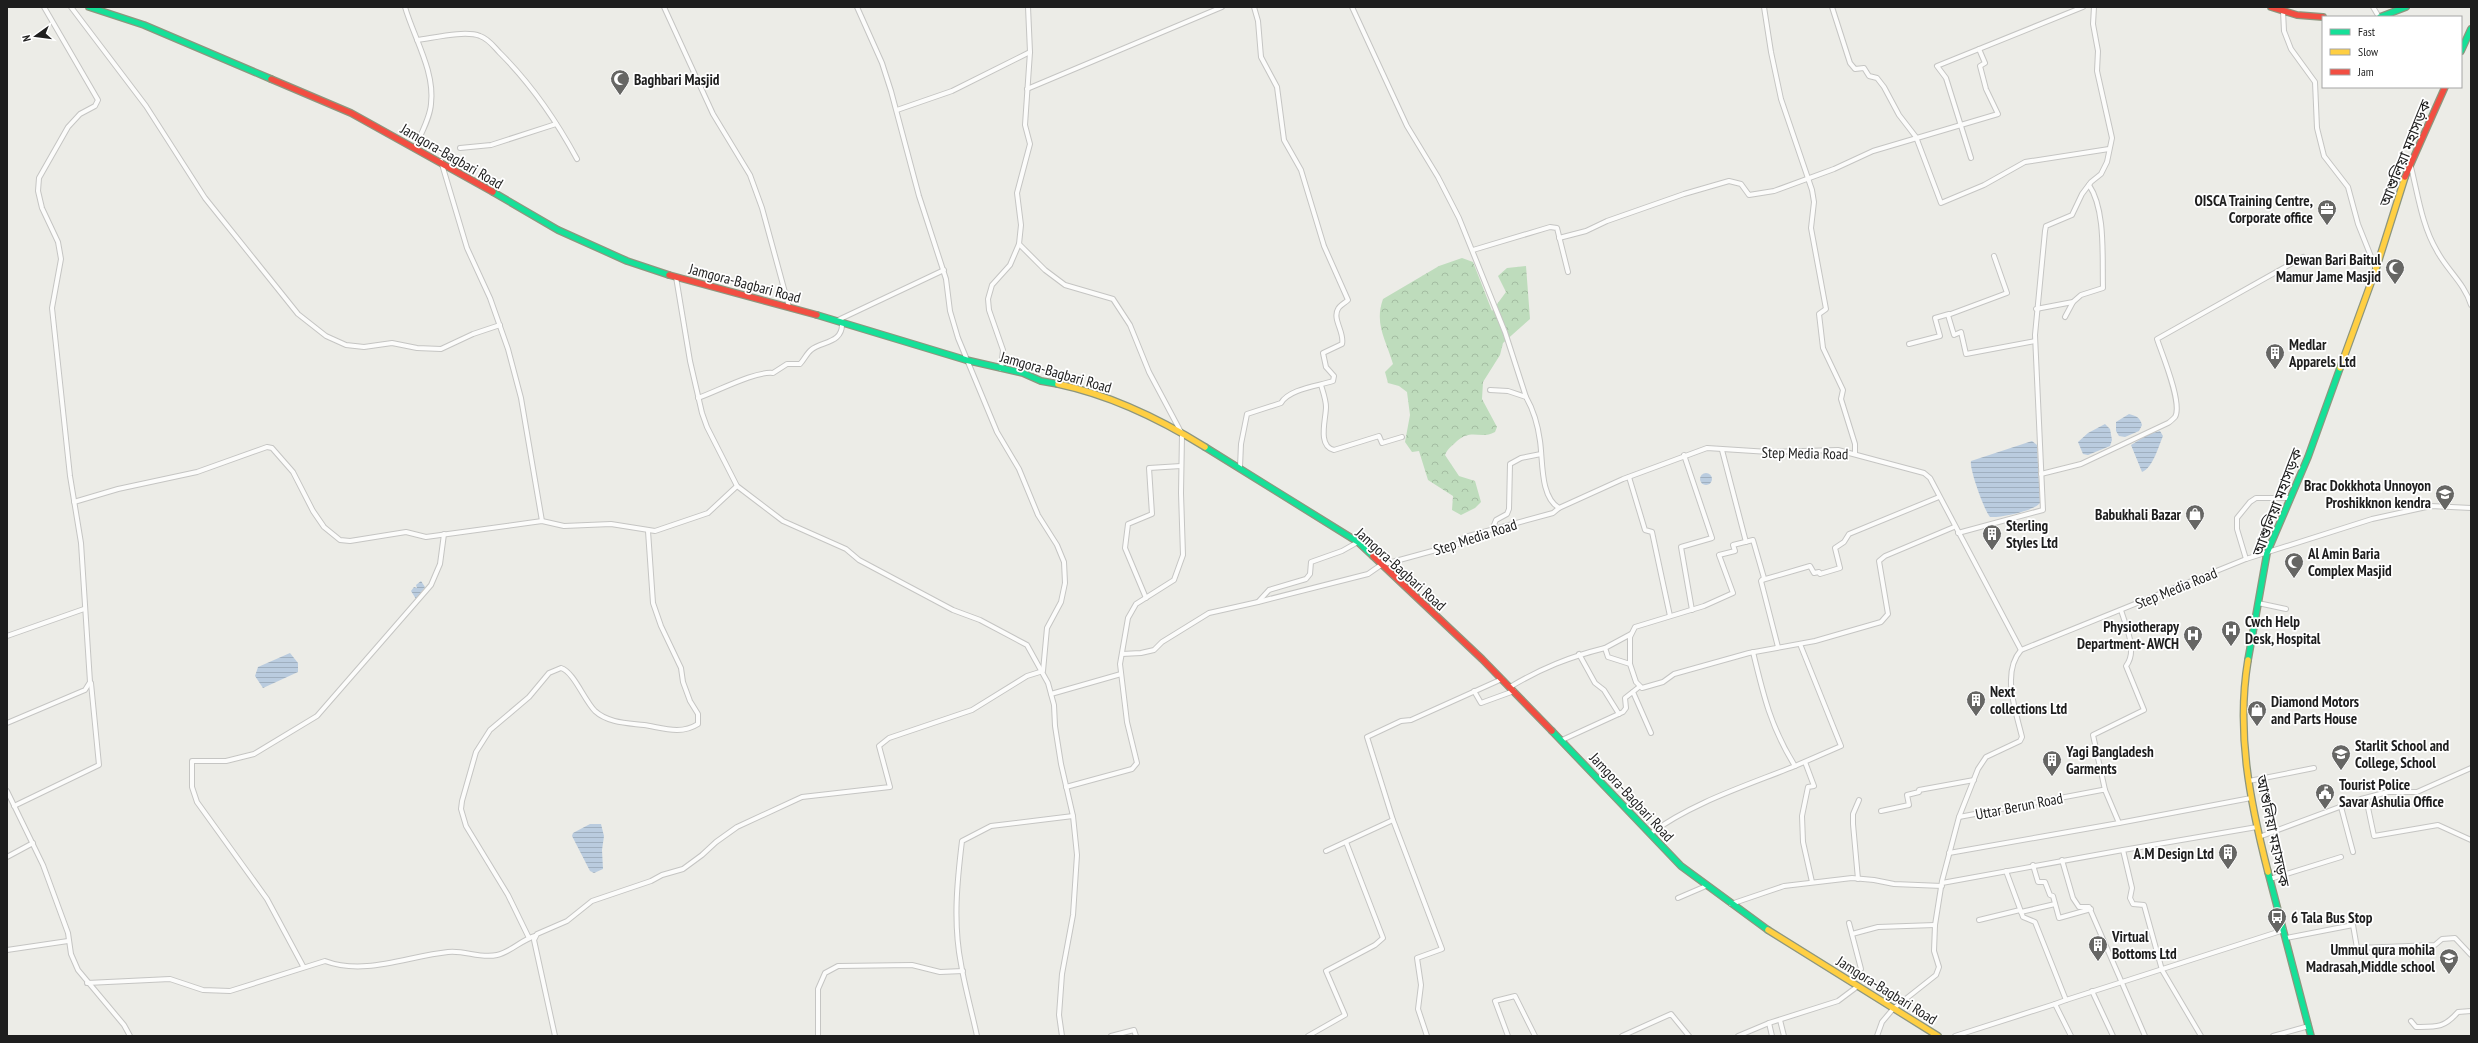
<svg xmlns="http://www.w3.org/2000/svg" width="2478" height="1043" font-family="'PT Sans Narrow','Noto Sans Bengali',sans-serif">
<defs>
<pattern id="forest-crowns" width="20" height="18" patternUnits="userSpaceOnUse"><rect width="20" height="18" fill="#bedcbc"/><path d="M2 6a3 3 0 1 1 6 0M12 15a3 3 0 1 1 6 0" fill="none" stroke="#a3bca1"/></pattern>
<pattern id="water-rules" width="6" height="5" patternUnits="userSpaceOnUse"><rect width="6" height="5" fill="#baccdf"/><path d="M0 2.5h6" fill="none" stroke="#9fafbf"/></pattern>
</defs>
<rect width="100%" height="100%" fill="#ecece7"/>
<path fill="url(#forest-crowns)" d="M1462 258 1473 262 1492 311 1506 292 1498 276 1507 268 1526 266 1530 319 1503 343 1500 355 1483 382 1482 399 1497 427 1495 432C1480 440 1472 428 1457 441 1452 446 1448 448 1445 455L1459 476 1475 481 1481 502 1475 508 1461 515 1452 510 1453 496 1428 480 1419 451 1412 452 1405 442 1410 415 1407 392 1399 386 1388 383 1385 372 1393 364C1386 340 1374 324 1383 299L1439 266Z"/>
<g fill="url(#water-rules)">
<path d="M2129 414C2136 416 2140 417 2142 425L2139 431 2125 437 2119 436 2116 431V422Z"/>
<polygon points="2105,424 2110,429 2112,440 2110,446 2088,455 2083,454 2078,442 2088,433"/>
<path d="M2160 431 2163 436C2159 445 2153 468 2142 472L2131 445 2149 434Z"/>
<path d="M2032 441 2037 445 2040 503C2034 511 2000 518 1990 517 1984 510 1969 468 1971 461Z"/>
<circle cx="1706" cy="479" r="6"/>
<polygon points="421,581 425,587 416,599 411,591 414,587 417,588 416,585"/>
<polygon points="290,653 298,663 298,672 263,688 255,676 258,667"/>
<polygon points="590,824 601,824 604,836 602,850 603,869 594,873 590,871 572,836 573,833"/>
</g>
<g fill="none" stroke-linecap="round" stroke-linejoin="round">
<defs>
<g id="street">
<polyline points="71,7 146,106 205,198 298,314 326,336 346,345 364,347 392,343 417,348 441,349 473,334 500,325"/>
<path d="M405 7C414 38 435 71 431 104 430 118 421 134 415 147"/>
<polyline points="664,7 713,114 750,175 762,208 789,307"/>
<polyline points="1352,7 1407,126 1438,177 1459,218 1505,332 1526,397"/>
<polyline points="1764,7 1771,52 1781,99 1812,190 1814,202 1811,228 1826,309 1819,314 1823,348 1843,390 1841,399 1855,444 1855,453"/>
<polyline points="1832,7 1850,63 1855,69 1864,68 1869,76 1877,78 1884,87 1899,115 1916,137 1941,203 1984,185 2025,162 2109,149"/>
<polyline points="2373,7 2379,17"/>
<polyline points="2283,11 2284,31 2291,49 2315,82 2317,128 2324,156 2348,187 2358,224 2376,269"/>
<path d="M417 40C433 38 465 30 480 36 489 39 494 47 500 53 531 84 556 120 577 159"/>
<polyline points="1027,89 1222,7"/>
<polyline points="897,110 952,91 1030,52"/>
<polyline points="460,148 491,145 556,124"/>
<polyline points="1971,158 1946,78 1937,66 2083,7"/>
<polyline points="441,161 467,248 490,298 508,349 521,398 542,521"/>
<path d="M2411 167C2418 195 2422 226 2437 251 2447 270 2465 284 2471 305"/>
<polyline points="1559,238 1586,231 1607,221 1684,194 1729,181 1741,184 1749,195 1774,191 1834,169 1873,151 1998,114 1986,89 1980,66 1985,63 1979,49"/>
<polyline points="1019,244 1045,270 1065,285 1113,299 1130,325 1149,372 1182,434 1181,493 1183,555 1174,580 1136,604 1128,618 1120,664 1127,722 1137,763 1132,769 1066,787"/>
<polyline points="1473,250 1550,227 1557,228 1568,272"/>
<polyline points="1994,256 2007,293 1948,315 1954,335 1961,332 1966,354 2035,341"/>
<polyline points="676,277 690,361 702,413 707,427 737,486 783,521 846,549 859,560 953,610 980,620 1027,645 1048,683 1054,705 1055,726 1061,764 1073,816 1077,855 1073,915 1062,974 1059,1015 1062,1036"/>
<path d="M2036 309 2073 302 2081 295 2103 288C2102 258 2106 210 2089 185"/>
<polyline points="2065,317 2073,302"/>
<polyline points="836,321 944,270"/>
<polyline points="1909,344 1940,336 1935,318 1949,314"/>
<polyline points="1001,369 1003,350 989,310 988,299 992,285 1010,265 1019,244 1021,225 1017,193 1030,144 1025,125 1030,52 1028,7"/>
<path d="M1321 385C1323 392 1326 400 1326 407 1326 419 1317 446 1334 450L1379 436 1382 443 1402 437"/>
<path d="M1490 390 1508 391 1526 397C1534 411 1538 426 1540 441 1543 461 1540 497 1559 508"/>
<path d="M698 398C718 391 755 371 773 373L787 364H800C804 360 807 353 811 350 821 341 843 344 842 323"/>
<polyline points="1722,450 1746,542"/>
<polyline points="1684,455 1712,538 1681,547 1692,610"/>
<path d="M1240 467 1241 444 1247 414 1281 403C1289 389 1318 386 1333 381L1334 376 1326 367 1323 353 1342 344C1345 333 1332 319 1338 309 1340 305 1345 303 1348 300L1324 246 1301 170 1284 140 1277 87 1261 57 1258 21 1254 7"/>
<path d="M2041 474 2081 464 2168 423C2170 422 2173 419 2175 417 2183 404 2162 354 2157 339L2303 257"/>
<polyline points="1629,477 1645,530 1652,532 1670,616"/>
<polyline points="74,502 118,489 197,472 267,447 272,448 293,472 313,511 324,527 340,540 350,541 406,532 426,537 542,521 564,526 611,524 655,531 708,513 737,486"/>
<polyline points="1492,530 1496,520 1507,514 1509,509 1510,464 1521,458 1541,454"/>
<polyline points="1958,533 2043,510 2035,335 2045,231 2046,226 2072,215 2082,194 2091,182 2101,174 2107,162 2112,138 2097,71 2098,51 2093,24 2094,7"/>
<polyline points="2246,559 2237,529 2237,518 2250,502 2256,498 2291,498"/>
<polyline points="1762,580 1810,566 1814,573 1819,572 1820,574 1840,568 1835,548 1844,542 1849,534 1939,497"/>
<polyline points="1146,598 1125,548 1128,524 1152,514 1149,468 1181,466"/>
<polyline points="1258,602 1368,574 1381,565 1458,544 1465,537 1553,513 1559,508 1623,479 1707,448 1769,452 1838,450 1924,473 1930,478 2021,650 2246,559 2372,519 2431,506 2471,508"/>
<polyline points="2258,603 2286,609"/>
<polyline points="7,636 84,609"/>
<polyline points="1605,648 1631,634"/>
<path d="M2021 650C2001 673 2016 711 2022 737L2020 741 1986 757 1978 769 1959 817 2102 790H2105L2119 823 2251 798"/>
<polyline points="1122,654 1141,653 1154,650 1162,642 1209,613 1258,602 1269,590 1306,579 1310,574 1311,562 1342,551 1358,542"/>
<polyline points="1579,654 1595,683 1604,690 1619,714"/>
<polyline points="1630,664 1630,637 1635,627 1704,606 1733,593 1719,555 1735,551 1733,545 1753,540 1764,578 1761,581 1778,647"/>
<path d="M1510 687C1542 668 1569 657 1605 648L1608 657 1630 664 1636 682 1642 688 1663 682 1674 674 1749 653 1815 641 1881 622 1888 614 1879 561 1885 556 1954 527"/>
<polyline points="1474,691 1481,703 1514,691"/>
<polyline points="1633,692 1651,733"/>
<polyline points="1051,694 1121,674"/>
<polyline points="7,723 85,690 90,682 81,543 70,476 52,308 61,259 58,242 42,208 38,191 39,178 68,127 80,114 95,106 98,100 44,7"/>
<polyline points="1562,740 1623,712 1626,708 1625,698 1639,687"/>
<polyline points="1805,762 1814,786 1808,787 1802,816 1803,842 1812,882"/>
<polyline points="1795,766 1841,746 1800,644"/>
<polyline points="2249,781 2314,768"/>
<path d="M2105 790 2093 735 2144 710 2126 666C2138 651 2126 627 2121 610"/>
<polyline points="7,791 43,865 68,933 71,954 78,970 124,1025 130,1036"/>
<polyline points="2366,798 2374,836 2438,825 2471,840"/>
<polyline points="14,806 99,765 91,683"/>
<polyline points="2341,807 2353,852"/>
<polyline points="1881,811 1909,805 1907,795 1919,792 1919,790 1974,780"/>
<polyline points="1393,820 1442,949 1417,958 1421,985 1418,1009 1427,1036"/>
<path d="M1650 834C1691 803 1748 785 1795 766 1771 728 1763 694 1753 652"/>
<polyline points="2259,837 2361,799 2388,792 2417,792 2471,768"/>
<polyline points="1326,851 1393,820 1367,737 1401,721 1411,720 1502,679"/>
<polyline points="1949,853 2119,823"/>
<polyline points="7,857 33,843"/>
<polyline points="2062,860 2073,898 2079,907 2089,907 2145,1036"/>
<polyline points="2033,865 2038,882 2045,882 2050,895 2053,896 2059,918 2091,909"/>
<polyline points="2006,871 2023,917 2035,922 2066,1000 2055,1004 2071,1036"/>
<polyline points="1858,879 1853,824 1853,814 1859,800"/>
<polyline points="2270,879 2341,857"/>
<polyline points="1942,883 2123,850"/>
<polyline points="1678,898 1706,886"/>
<polyline points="1731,904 1784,886 1852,878 1874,880 1894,884 1942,886"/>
<polyline points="2021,912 2055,904"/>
<polyline points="1979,920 2020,910"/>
<polyline points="1849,923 1861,969 1851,981"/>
<polyline points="1852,934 1878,927 1935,925"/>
<path d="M529 938 508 895 466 826 461 809 462 801 476 752 490 730 529 697 549 673 561 668C574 672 584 700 595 711 608 723 628 723 644 725 663 728 681 735 698 724V714L690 701 683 682 681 668 661 626 653 603 648 531"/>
<polyline points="2286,938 2353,925 2357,948 2435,945 2442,939 2455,938 2471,955"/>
<polyline points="7,950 68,941"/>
<polyline points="303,966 267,899 197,802 192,787 192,761 226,761 254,754 317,716 431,585 440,564 444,534"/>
<path d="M87 983 170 979 203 990 230 991 325 961C365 976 408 956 448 952 465 950 480 959 497 955 511 952 521 940 535 936"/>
<polyline points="2092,991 2113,1036"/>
<polyline points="2066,1000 2284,930"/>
<polyline points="1780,1020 1784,1036"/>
<path d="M2411 1021 2416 1027C2437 1027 2444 1028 2458 1012L2471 1011"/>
<polyline points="1769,1023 1772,1036"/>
<polyline points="555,1036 534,940 537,934 567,921 592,901 651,881 662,875 683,869 702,855 716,842 737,827 802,797 890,787 879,746 889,738 972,710 1027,676 1043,671 1047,628 1061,602 1065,583 1064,562 1057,545 1038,515 1019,469 997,432 958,338 950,311 946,279 919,196 891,91 882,63 857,7"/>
<polyline points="818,1036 818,989 825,973 838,966 912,965 940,972 963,971"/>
<path d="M977 1036C972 1012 965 988 961 964 953 923 957 882 962 841L991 826 1073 816"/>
<polyline points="1111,1036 1134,1030 1136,1036"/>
<polyline points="1308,1036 1345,1015 1326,971 1375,945 1383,938 1346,842"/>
<polyline points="1508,1036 1495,1001 1515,996 1535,1036"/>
<polyline points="1622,1036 1671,1014 1689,1036"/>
<polyline points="1738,1036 1769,1023 1838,1001 1858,986"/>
<polyline points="1877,1036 1882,1022 1893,1009 1936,975 1939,967 1934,951 1935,925 1942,881 1959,817"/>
<polyline points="1955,1036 2055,1004"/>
<polyline points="2201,1036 2162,970 2144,905 2133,904 2130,898 2132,888 2123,850 2257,827"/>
<polyline points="2273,1036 2309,1026"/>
</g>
<g id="fast">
<polyline points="89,7 144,25 271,79"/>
<polyline points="2380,17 2406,7"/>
<polyline points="2461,51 2471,29"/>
<polyline points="493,192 558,230 627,261 669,275"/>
<polyline points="817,315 966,360 1023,373 1041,381 1058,384"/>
<polyline points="1205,447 1358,542 1373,556"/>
<polyline points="2248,660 2267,553 2308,457 2340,368"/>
<polyline points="1552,731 1681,866 1768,930"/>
<polyline points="2268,872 2311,1036"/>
</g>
<g id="slow">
<polyline points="2340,368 2376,269 2405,177"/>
<path d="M1058 384C1110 395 1160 419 1205 447"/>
<path d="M2248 660C2236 732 2250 802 2268 872"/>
<polyline points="1768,930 1938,1036"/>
</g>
<g id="jam">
<polyline points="2271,7 2297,15 2323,17"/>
<polyline points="271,79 351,113 493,192"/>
<polyline points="2405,177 2445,87"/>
<polyline points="669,275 817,315"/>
<polyline points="1373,556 1482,659 1552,731"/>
</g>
</defs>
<use href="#street" stroke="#c5c5c3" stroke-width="6"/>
<use href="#fast" stroke="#8d967e" stroke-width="8"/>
<use href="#slow" stroke="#8d967e" stroke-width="8"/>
<use href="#jam" stroke="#8d967e" stroke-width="8"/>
<use href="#street" stroke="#fcfcfb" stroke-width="4"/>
<use href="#fast" stroke="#16e098" stroke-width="5.5"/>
<use href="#slow" stroke="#ffcf43" stroke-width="5.5"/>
<use href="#jam" stroke="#f24e42" stroke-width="5.5"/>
</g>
<defs>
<symbol id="mosque-pin" viewBox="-11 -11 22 30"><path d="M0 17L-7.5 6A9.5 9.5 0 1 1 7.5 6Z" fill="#666664" stroke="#fff"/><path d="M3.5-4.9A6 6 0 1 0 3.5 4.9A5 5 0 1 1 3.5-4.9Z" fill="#fff"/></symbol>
<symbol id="office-pin" viewBox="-11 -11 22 30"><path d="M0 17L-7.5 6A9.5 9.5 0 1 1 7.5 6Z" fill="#666664" stroke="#fff"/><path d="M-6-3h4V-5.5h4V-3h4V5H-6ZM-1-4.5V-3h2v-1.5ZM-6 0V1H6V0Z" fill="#fff"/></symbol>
<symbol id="building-pin" viewBox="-11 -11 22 30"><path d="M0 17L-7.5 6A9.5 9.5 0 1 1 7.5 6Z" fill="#666664" stroke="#fff"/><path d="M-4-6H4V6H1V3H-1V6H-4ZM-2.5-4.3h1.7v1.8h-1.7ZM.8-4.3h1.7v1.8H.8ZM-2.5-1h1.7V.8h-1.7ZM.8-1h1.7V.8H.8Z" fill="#fff"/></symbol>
<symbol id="school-pin" viewBox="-11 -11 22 30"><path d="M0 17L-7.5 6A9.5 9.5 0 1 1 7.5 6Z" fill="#666664" stroke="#fff"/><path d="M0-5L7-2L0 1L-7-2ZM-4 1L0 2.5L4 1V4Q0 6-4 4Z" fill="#fff"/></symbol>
<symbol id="shop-pin" viewBox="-11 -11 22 30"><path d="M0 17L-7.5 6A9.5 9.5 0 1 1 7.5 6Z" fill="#666664" stroke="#fff"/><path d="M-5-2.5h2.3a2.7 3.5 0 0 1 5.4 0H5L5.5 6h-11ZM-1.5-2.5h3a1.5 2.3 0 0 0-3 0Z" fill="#fff"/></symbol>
<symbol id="hospital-pin" viewBox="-11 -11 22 30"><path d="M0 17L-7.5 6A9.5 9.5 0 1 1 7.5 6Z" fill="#666664" stroke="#fff"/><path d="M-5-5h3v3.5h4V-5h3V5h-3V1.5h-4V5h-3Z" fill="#fff"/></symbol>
<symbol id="civic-pin" viewBox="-11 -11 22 30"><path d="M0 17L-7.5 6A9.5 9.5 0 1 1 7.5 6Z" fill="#666664" stroke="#fff"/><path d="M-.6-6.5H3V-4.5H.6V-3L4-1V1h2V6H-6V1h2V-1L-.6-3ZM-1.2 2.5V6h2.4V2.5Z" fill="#fff"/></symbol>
<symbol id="bus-pin" viewBox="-11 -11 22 30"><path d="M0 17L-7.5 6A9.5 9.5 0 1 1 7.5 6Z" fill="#666664" stroke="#fff"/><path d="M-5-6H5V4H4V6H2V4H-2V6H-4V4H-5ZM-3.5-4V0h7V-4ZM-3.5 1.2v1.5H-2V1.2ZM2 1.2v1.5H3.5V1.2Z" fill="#fff"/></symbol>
</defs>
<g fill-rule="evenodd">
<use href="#mosque-pin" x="609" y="68" width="22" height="30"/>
<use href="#office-pin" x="2316" y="198" width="22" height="30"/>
<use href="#mosque-pin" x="2384" y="257" width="22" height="30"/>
<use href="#building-pin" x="2264" y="342" width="22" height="30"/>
<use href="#school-pin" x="2434" y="483" width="22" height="30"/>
<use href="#shop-pin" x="2184" y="503" width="22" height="30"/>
<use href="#building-pin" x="1981" y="523" width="22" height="30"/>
<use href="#mosque-pin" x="2283" y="551" width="22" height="30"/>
<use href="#hospital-pin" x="2220" y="619" width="22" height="30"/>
<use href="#hospital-pin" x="2182" y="624" width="22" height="30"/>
<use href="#building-pin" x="1965" y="689" width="22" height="30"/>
<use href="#shop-pin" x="2246" y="699" width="22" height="30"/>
<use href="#school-pin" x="2330" y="743" width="22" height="30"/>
<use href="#building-pin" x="2041" y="749" width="22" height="30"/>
<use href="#civic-pin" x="2314" y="782" width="22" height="30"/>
<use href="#building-pin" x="2217" y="842" width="22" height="30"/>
<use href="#bus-pin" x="2266" y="906" width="22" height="30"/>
<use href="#building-pin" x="2087" y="934" width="22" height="30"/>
<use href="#school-pin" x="2438" y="947" width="22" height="30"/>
</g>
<g text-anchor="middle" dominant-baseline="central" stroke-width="3.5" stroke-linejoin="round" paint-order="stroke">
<g font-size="15" font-weight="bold" fill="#1e1e1e" stroke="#fff" text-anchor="start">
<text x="634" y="79">Baghbari Masjid</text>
<text x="2313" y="200" text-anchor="end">OISCA Training Centre,<tspan x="2313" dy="17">Corporate office</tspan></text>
<text x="2381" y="259" text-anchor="end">Dewan Bari Baitul<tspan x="2381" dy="17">Mamur Jame Masjid</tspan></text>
<text x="2289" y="344">Medlar<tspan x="2289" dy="17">Apparels Ltd</tspan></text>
<text x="2431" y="485" text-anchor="end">Brac Dokkhota Unnoyon<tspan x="2431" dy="17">Proshikknon kendra</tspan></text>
<text x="2181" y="514" text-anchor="end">Babukhali Bazar</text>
<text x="2006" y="525">Sterling<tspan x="2006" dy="17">Styles Ltd</tspan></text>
<text x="2308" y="553">Al Amin Baria<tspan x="2308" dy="17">Complex Masjid</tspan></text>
<text x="2245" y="621">Cwch Help<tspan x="2245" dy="17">Desk, Hospital</tspan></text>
<text x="2179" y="626" text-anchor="end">Physiotherapy<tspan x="2179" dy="17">Department- AWCH</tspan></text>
<text x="1990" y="691">Next<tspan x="1990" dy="17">collections Ltd</tspan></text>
<text x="2271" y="701">Diamond Motors<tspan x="2271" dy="17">and Parts House</tspan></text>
<text x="2355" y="745">Starlit School and<tspan x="2355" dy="17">College, School</tspan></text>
<text x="2066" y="751">Yagi Bangladesh<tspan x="2066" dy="17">Garments</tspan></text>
<text x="2339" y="784">Tourist Police<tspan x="2339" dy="17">Savar Ashulia Office</tspan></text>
<text x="2214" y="853" text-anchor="end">A.M Design Ltd</text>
<text x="2291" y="917">6 Tala Bus Stop</text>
<text x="2112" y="936">Virtual<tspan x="2112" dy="17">Bottoms Ltd</tspan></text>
<text x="2435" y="949" text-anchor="end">Ummul qura mohila<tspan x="2435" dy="17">Madrasah,Middle school</tspan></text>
</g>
<g font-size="15" fill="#1e1e1e" stroke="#fff">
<text transform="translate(2405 153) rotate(-68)">আশুলিয়া মহাসড়ক</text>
<text transform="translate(452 156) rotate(30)">Jamgora-Bagbari Road</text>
<text transform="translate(745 283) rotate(15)">Jamgora-Bagbari Road</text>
<text transform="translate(1056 372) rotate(16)">Jamgora-Bagbari Road</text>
<text transform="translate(1805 453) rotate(1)">Step Media Road</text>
<text transform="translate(2277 502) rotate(-69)">আশুলিয়া মহাসড়ক</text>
<text transform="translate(1475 537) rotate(-18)">Step Media Road</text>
<text transform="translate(1401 569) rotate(42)">Jamgora-Bagbari Road</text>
<text transform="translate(2176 588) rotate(-22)">Step Media Road</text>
<text transform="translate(1632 797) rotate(47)">Jamgora-Bagbari Road</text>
<text transform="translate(2019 806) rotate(-11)">Uttar Berun Road</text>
<text transform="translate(2273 831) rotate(78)">আশুলিয়া মহাসড়ক</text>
<text transform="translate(1887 990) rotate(32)">Jamgora-Bagbari Road</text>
</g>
</g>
<rect width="2478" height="1043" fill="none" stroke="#1e1e1e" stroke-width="16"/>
<rect x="2322" y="16" width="140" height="72" fill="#ffffff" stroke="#a5a5a5"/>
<rect x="2330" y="29" width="20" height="6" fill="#16e098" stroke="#a5a5a5"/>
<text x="2358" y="36" font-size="12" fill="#1e1e1e">Fast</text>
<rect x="2330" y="49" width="20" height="6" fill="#ffcf43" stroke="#a5a5a5"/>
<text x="2358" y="56" font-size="12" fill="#1e1e1e">Slow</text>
<rect x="2330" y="69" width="20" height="6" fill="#f24e42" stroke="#a5a5a5"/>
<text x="2358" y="76" font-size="12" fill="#1e1e1e">Jam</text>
<g transform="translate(36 36) rotate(256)" stroke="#ffffff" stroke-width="3" paint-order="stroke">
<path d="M0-3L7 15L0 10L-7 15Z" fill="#1e1e1e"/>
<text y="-6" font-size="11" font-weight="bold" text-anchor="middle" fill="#1e1e1e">N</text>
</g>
</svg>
